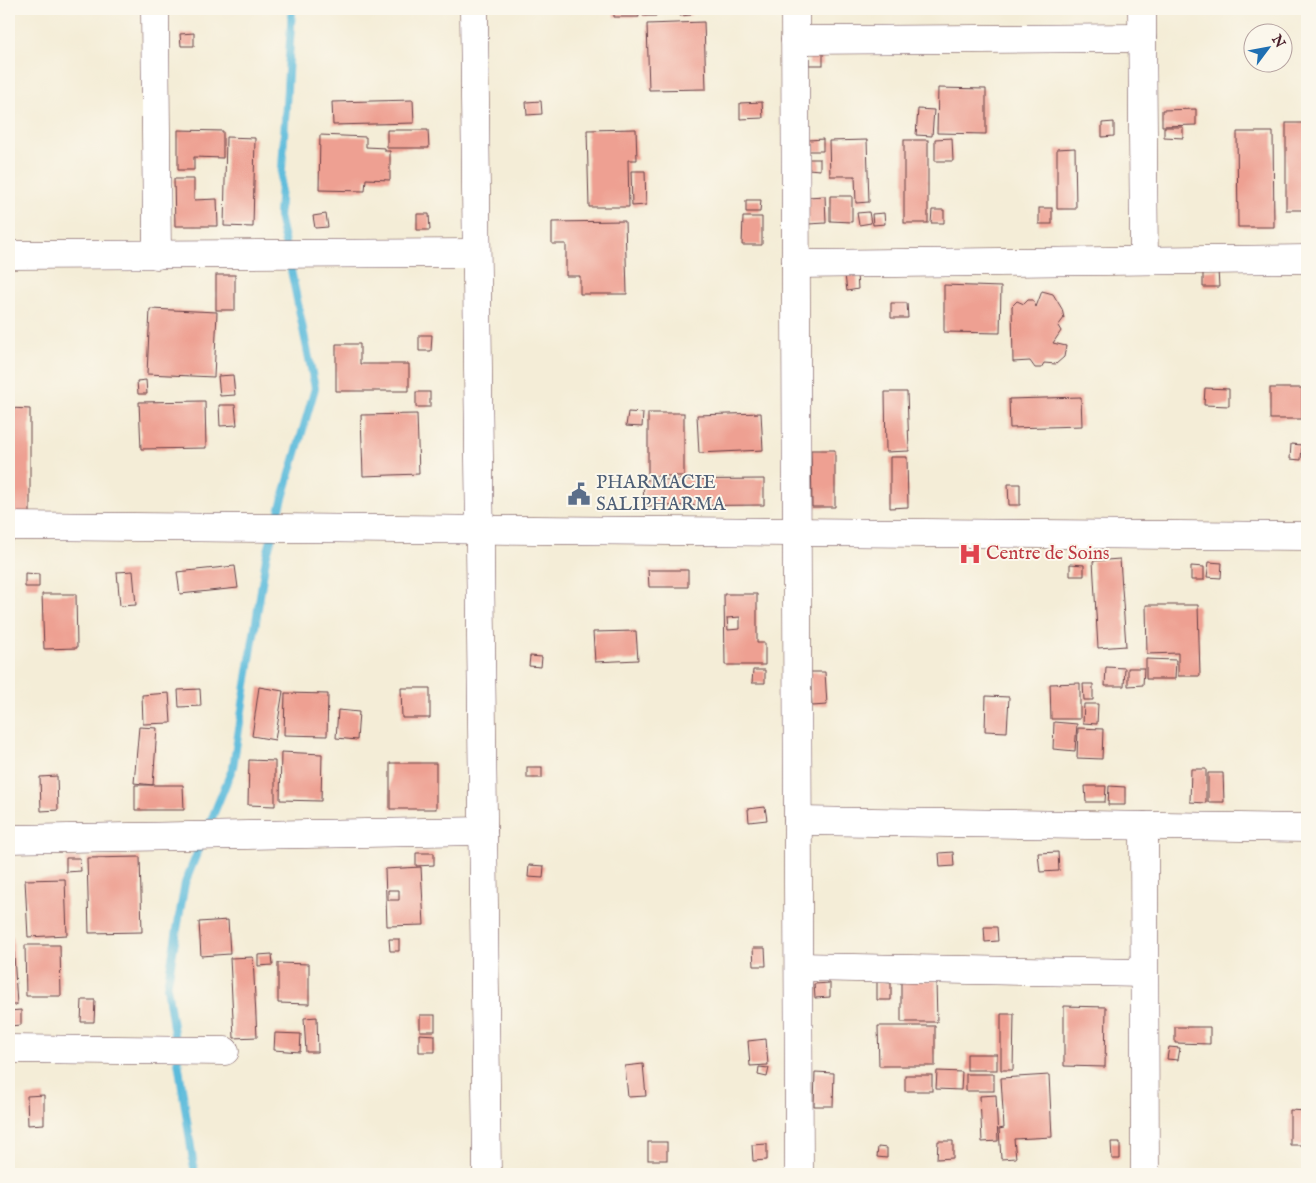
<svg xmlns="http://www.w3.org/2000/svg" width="1316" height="1183" font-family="'IM FELL English',serif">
<rect width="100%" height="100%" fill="#fbf7ec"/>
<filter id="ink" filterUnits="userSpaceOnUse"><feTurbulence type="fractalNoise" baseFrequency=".02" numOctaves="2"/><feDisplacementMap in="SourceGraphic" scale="10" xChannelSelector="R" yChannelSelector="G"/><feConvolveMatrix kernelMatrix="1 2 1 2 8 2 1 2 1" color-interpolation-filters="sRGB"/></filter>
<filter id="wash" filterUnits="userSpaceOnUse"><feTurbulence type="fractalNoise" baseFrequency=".0096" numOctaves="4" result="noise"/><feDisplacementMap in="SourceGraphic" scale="20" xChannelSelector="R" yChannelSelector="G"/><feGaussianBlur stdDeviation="1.12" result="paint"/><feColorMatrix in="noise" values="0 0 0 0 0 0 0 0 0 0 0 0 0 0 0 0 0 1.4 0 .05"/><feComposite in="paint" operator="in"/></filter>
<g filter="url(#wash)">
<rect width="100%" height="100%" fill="#f4edd7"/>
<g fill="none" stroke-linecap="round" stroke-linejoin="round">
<g stroke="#5cbbdb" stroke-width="8">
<polyline points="286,248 279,216 292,9"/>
<polyline points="276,522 315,388 289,260"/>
<polyline points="207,830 233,767 266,558 273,533"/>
<polyline points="195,1174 167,987 185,883 202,841"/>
</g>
</g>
<g id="blocks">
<g fill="#eea092" fill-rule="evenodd">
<polygon points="614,9 638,9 639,17 614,17"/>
<polygon points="642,9 656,9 656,16 643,16"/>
<polygon points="680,9 690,9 691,15 680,16"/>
<polygon points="704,22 706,89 649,90 647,24"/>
<polygon points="194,33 194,46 181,46 180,34"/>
<rect x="809" y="50" width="14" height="15"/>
<polygon points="938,88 986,89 986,134 937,133"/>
<polygon points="413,100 414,123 333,125 332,102"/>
<polygon points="541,101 542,114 527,115 526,102"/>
<polygon points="762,102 763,118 740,119 740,103"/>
<polygon points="918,109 934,110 932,136 916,135"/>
<polygon points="1196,109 1196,125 1162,126 1162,110"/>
<polygon points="1114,122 1114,136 1102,137 1102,123"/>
<rect x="1286" y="123" width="21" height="87"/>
<polygon points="1164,127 1183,127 1183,138 1164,137"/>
<polygon points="636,129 637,160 628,160 629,207 589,207 587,130"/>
<polygon points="178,130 223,131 223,158 194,157 194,170 178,170"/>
<polygon points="387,130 428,130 429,148 387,148"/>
<polygon points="1237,132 1273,132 1274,227 1238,227"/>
<polygon points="320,135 366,137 366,147 385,148 385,151 390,151 390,180 366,179 365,191 319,190"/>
<polygon points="226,137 255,138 253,227 224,226"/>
<polygon points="952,138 953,161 935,161 935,139"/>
<polygon points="823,139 823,151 809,151 809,140"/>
<polygon points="867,140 869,202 856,203 855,176 830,176 829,141"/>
<rect x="904" y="140" width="24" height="83"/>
<polygon points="1075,148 1076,209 1057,209 1057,149"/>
<polygon points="809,159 820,159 820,170 808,169"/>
<polygon points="631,171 645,171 646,205 632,206"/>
<polygon points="174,179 194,179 194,200 217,199 218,226 175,226"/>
<polygon points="825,196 826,223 808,224 807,197"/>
<polygon points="830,196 852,196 852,222 830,221"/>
<polygon points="746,200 761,200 760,212 746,212"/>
<rect x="1039" y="208" width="13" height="16"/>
<polygon points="932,210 944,210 944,223 931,223"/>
<polygon points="869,212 871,223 859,225 857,213"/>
<polygon points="884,213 885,224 873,225 872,214"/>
<polygon points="326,214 328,227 315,228 313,216"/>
<polygon points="417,214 429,214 430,230 417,230"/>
<polygon points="743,217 762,217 762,245 742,245"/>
<polygon points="625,221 627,294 580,294 580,276 566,276 566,244 552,244 552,222"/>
<polygon points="1218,270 1219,287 1203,287 1203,271"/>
<polygon points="857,274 858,289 847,291 845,275"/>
<rect x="216" y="275" width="19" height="35"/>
<polygon points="944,285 1001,287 1000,333 944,332"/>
<polygon points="1042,291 1053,294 1062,309 1064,318 1058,326 1061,331 1053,343 1066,346 1064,357 1056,364 1044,363 1041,368 1035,368 1030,361 1013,362 1012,306 1017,301 1024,304 1028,300 1033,300 1036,307"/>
<polygon points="891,303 907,303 908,318 891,318"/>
<polygon points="150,309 217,312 214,377 147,374"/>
<polygon points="419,335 432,335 431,351 419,351"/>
<polygon points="336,344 360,344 360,364 409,364 409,391 336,391"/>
<polygon points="233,375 235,395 220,396 218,376"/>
<polygon points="146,380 147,394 138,394 137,381"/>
<polygon points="1205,388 1229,389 1229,406 1204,405"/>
<rect x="1270" y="388" width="32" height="31"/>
<rect x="416" y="392" width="14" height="15"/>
<polygon points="885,392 907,392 909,451 886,452"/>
<polygon points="1081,397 1082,426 1010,428 1009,399"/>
<polygon points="205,401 206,448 141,449 139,402"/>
<polygon points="219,405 235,405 237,425 220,426"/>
<polygon points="9,408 30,409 30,513 9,513"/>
<polygon points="628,412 643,413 642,427 626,426"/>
<rect x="648" y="413" width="36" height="63"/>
<polygon points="761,413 763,450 699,453 697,415"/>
<polygon points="417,414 419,474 363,476 361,415"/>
<polygon points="1291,444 1302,445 1301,460 1290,459"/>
<polygon points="811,450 835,450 835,507 812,507"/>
<polygon points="890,457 907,457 908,507 890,508"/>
<polygon points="764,479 764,505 644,506 643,480"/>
<polygon points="1008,484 1020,484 1020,505 1009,505"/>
<rect x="1304" y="488" width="3" height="17"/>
<polygon points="1120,559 1126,646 1098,648 1093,561"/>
<polygon points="1209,562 1222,563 1221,578 1207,577"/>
<polygon points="1070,564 1084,565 1084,576 1070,576"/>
<polygon points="235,566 238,588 180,594 177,572"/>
<polygon points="1191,566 1204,567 1204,580 1191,580"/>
<polygon points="648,570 688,570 688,587 649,587"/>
<polygon points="133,571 136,605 120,606 117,572"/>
<polygon points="25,573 39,574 39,587 25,587"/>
<polygon points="42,594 76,594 77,648 44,649"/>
<path d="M724 594H757V643H765V665H725ZM740 617V629L728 630 727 618Z"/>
<polygon points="1146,605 1198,605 1200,676 1178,676 1178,653 1147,654"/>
<polygon points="636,631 638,660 595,662 593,632"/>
<polygon points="530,656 542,657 541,667 529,666"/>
<polygon points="1146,659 1176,660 1175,679 1146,679"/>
<polygon points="1106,667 1125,668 1124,686 1105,686"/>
<polygon points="1128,668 1144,668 1143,685 1128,686"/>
<polygon points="753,670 765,670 765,683 752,683"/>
<polygon points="810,672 825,672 827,705 812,706"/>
<polygon points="1080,683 1080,719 1051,719 1050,684"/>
<polygon points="1083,684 1093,684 1093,700 1084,700"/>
<polygon points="259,687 283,691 275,740 252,736"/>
<polygon points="401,688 430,688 430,718 402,718"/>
<polygon points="200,689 201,706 179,707 178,690"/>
<polygon points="169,693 171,723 143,724 142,695"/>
<polygon points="285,693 328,694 327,736 284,735"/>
<polygon points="986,696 1009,697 1007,732 985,731"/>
<polygon points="1084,704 1098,704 1097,724 1083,723"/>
<polygon points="338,710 359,712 357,740 336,738"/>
<polygon points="1054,722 1077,724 1075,751 1053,749"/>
<polygon points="139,727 157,728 153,785 134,783"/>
<polygon points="1078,728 1103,729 1102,759 1077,758"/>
<polygon points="281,752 322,754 321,801 280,800"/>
<polygon points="249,760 275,761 275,806 248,805"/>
<rect x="390" y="763" width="46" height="46"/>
<rect x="527" y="767" width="15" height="11"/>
<polygon points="1191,769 1206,769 1206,803 1190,802"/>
<polygon points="1208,773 1223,773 1224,802 1208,802"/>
<polygon points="57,776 58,810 41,811 40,777"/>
<polygon points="135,785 183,785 184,810 135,810"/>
<polygon points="1085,786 1106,786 1105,802 1086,802"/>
<polygon points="1109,786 1125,787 1125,805 1108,805"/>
<polygon points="765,807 767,820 749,822 748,809"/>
<polygon points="953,852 954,866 940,867 939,853"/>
<polygon points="1058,852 1059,871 1040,872 1038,853"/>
<polygon points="416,853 434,853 434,865 416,866"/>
<polygon points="140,857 142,932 89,933 87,858"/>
<polygon points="66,858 80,858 81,871 66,872"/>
<polygon points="529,865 544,866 543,878 528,877"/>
<path d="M421 867 424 925 387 926 385 869ZM388 890H399V900H388Z"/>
<polygon points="65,879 67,935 28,937 25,880"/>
<polygon points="228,920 230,954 201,956 199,922"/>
<polygon points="984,927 997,927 998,941 985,942"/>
<polygon points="13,937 17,1005 9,1005 9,938"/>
<polygon points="389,939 399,939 399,951 390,951"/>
<polygon points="25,945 60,945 61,996 26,996"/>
<polygon points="753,948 765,948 766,966 754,966"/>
<polygon points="272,954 273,965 258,966 258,955"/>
<polygon points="253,957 257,1037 234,1038 230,958"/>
<polygon points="278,963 309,964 309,1004 278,1003"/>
<polygon points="901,981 936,981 937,1022 901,1022"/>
<polygon points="877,982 891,983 891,1000 877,1000"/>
<polygon points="830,983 830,997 815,998 814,984"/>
<polygon points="82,1000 95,1000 94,1022 81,1022"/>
<polygon points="1064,1006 1106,1007 1105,1067 1064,1066"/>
<polygon points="21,1010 21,1025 9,1026 9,1011"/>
<polygon points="1001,1014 1014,1014 1013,1070 1001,1070"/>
<rect x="420" y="1015" width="15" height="16"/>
<polygon points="317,1017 318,1052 306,1052 304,1018"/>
<polygon points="878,1026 935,1026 935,1066 879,1066"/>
<polygon points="1175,1027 1210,1027 1210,1044 1175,1043"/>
<polygon points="275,1033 301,1034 300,1052 274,1050"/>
<polygon points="419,1034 435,1035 435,1052 419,1052"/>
<polygon points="766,1039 768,1065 750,1066 748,1041"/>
<polygon points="1169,1047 1180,1048 1178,1060 1167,1059"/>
<rect x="967" y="1054" width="30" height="16"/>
<polygon points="643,1064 646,1096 628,1097 625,1066"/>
<polygon points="759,1067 769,1068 767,1077 758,1075"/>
<polygon points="937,1071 962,1072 961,1090 936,1089"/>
<polygon points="815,1072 834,1073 833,1106 814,1106"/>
<rect x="966" y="1074" width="28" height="17"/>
<rect x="905" y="1075" width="27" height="16"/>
<polygon points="1049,1075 1052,1137 1014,1139 1016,1158 1001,1159 999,1129 1004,1128 1001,1078"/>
<polygon points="44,1095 44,1124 28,1125 27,1096"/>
<polygon points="996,1095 998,1141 982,1142 980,1096"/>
<polygon points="1290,1110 1307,1111 1307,1145 1290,1145"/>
<polygon points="938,1141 953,1141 953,1158 937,1159"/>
<rect x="648" y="1142" width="19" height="18"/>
<polygon points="1111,1142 1120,1142 1120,1159 1112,1159"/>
<polygon points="767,1144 767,1160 753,1161 752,1145"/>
<polygon points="878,1147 887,1148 887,1158 877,1157"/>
</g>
</g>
</g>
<g filter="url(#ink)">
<use href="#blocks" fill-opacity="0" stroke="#643e45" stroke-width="1"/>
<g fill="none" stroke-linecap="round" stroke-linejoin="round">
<defs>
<g id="minor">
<polyline points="155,9 157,255"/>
<polyline points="474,9 487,1174"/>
<polyline points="795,9 799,1174"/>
<polyline points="1142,9 1144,260"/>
<polyline points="795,40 1142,38"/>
<polyline points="9,255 476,253"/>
<polyline points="796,264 1307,259"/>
<polyline points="9,526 1307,536"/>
<polyline points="798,821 1307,828"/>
<polyline points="1144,826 1145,1174"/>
<polyline points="9,839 483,831"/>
<polyline points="799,967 1144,973"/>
<polyline points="9,1049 225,1051"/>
</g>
</defs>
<use href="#minor" stroke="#643e45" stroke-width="29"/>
<use href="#minor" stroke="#fff" stroke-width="28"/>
</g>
</g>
<defs>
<symbol id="civic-bare" viewBox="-9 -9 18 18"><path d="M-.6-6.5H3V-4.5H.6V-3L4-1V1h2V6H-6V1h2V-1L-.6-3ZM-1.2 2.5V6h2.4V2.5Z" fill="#5c6f8a" stroke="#fbf7ec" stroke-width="2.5" paint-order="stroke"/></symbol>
<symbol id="hospital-bare" viewBox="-9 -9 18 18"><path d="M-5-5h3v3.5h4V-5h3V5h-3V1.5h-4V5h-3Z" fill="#e0444e" stroke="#fbf7ec" stroke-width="2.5" paint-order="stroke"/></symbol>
</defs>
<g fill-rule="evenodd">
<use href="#civic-bare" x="563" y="478" width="32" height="32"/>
<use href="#hospital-bare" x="954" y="538" width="32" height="32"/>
</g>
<g text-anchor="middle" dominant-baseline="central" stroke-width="4" stroke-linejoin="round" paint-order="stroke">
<g font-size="19" fill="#4e5e75" stroke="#fbf7ec" text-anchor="start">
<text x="596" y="483">PHARMACIE<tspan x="596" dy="22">SALIPHARMA</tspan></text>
</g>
<g font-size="19" fill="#be3a42" stroke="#fbf7ec" text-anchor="start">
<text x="986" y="554">Centre de Soins</text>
</g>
</g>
<rect width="1316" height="1183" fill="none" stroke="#fbf7ec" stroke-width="30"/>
<g transform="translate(1268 48) rotate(58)"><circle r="24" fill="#fbf7ec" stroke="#b4a19f"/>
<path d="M0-4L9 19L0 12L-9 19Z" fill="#1f6fb2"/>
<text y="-8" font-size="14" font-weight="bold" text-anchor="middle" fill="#4a1f2b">N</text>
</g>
</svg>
